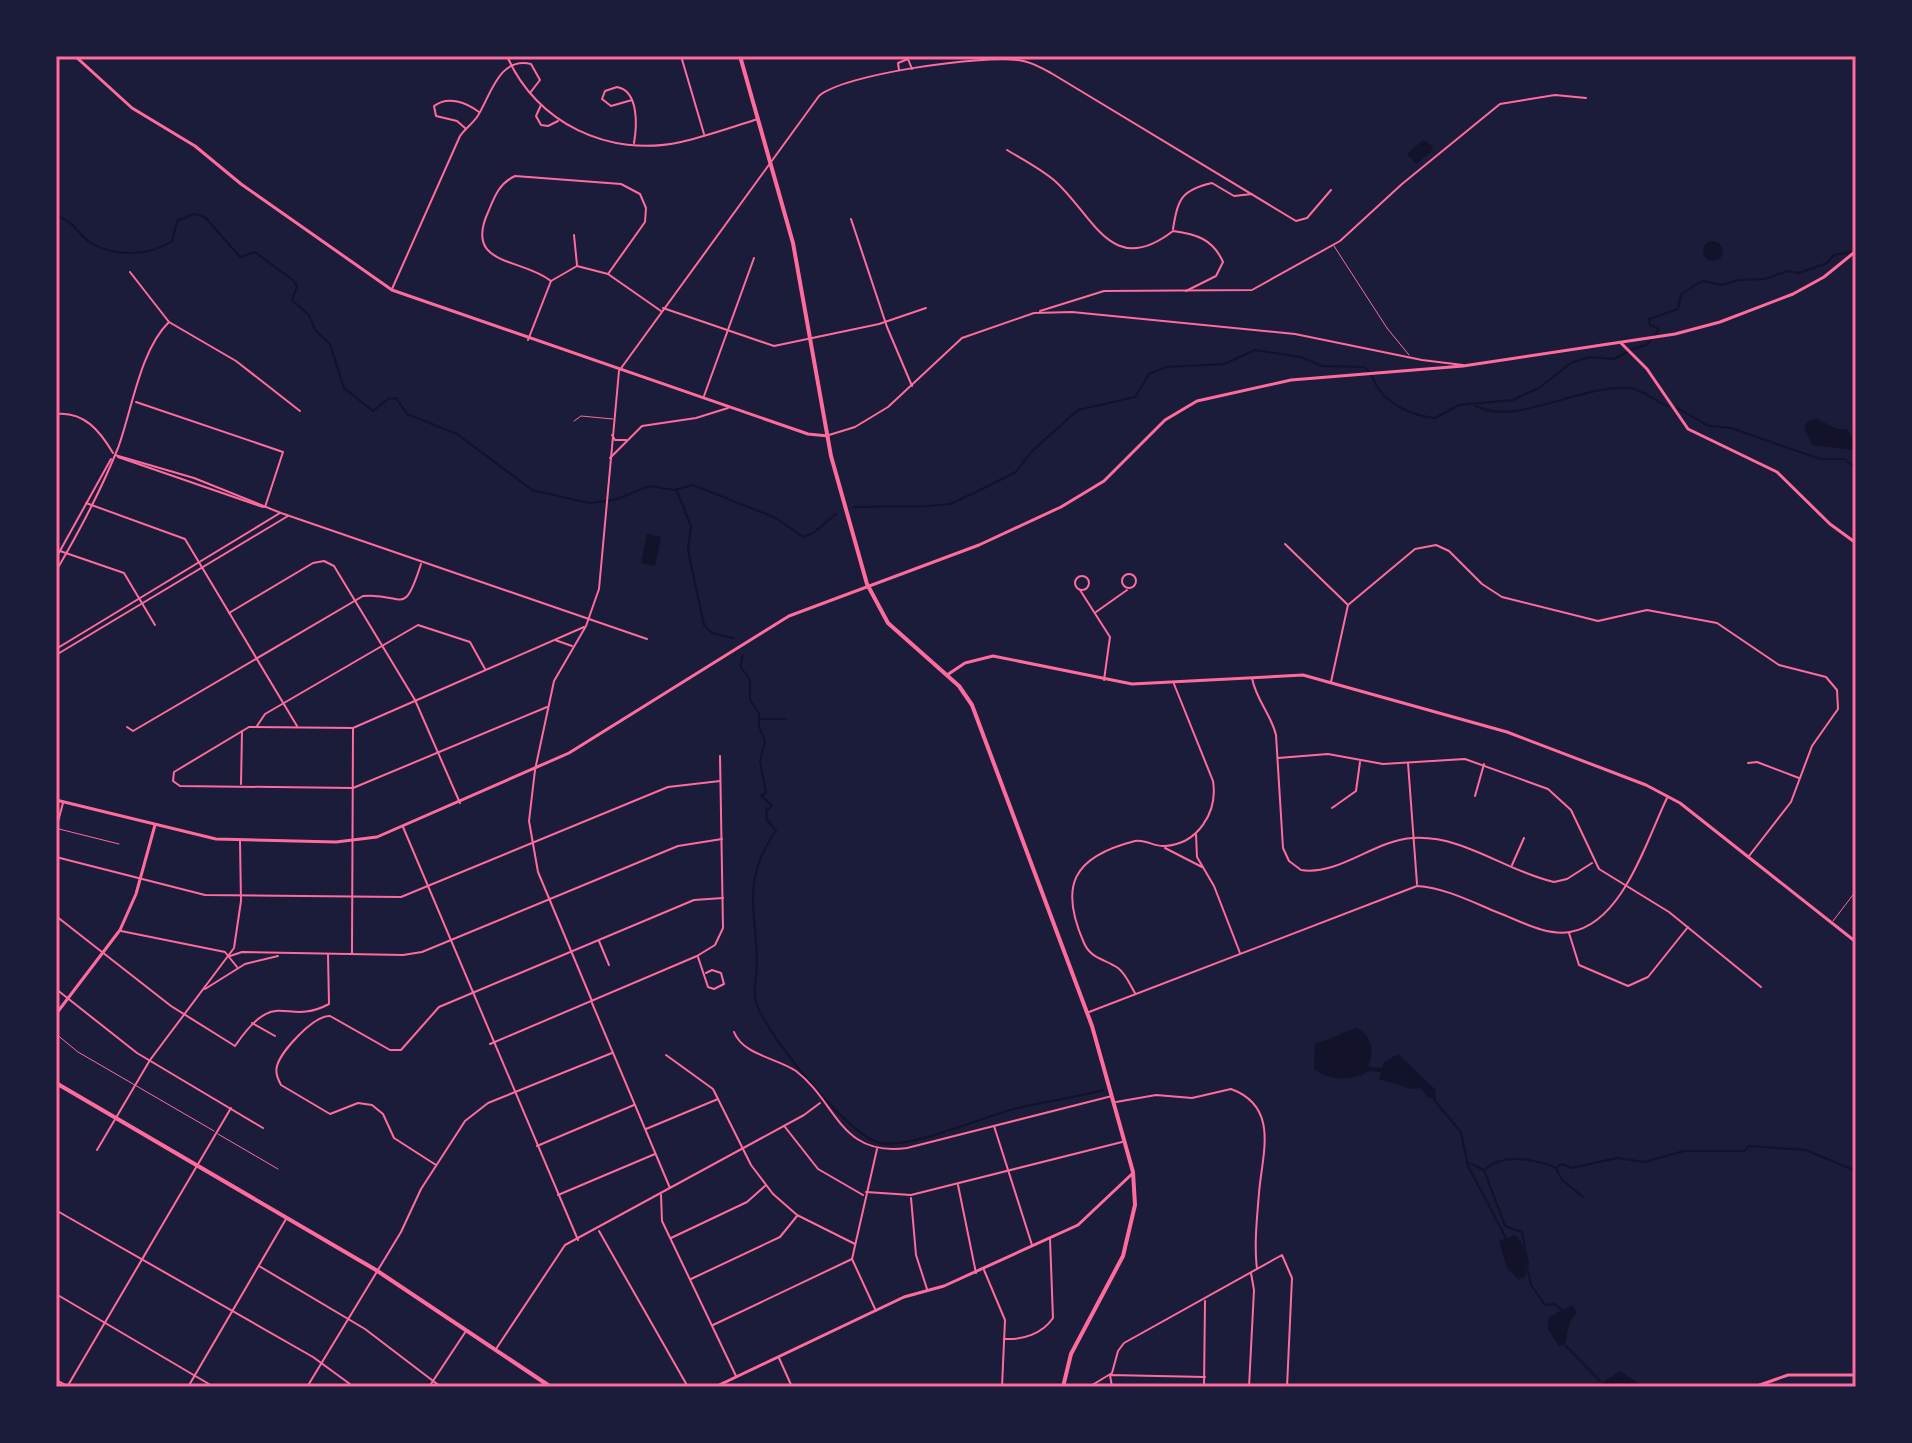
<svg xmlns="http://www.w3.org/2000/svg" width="1912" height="1443" font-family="'PT Sans Narrow',sans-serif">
<rect width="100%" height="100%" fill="#1b1b3a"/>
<g fill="#12122b">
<polygon points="1423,140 1433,146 1431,152 1416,164 1407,154"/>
<circle cx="1713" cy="251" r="10"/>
<polygon points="1817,419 1837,429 1847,429 1855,443 1853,450 1812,445 1804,427 1807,421"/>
<polygon points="647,534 661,537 655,566 641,563"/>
<path d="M1356 1028C1376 1036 1373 1057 1366 1073 1346 1081 1331 1081 1314 1069L1315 1043C1331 1040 1342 1032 1356 1028Z"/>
<polygon points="1398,1054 1435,1089 1436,1099 1427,1097 1421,1088 1412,1089 1379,1079 1384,1062"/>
<path d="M1515 1235C1526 1243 1527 1263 1525 1277L1518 1279 1507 1268 1499 1241Z"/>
<polygon points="1572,1305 1577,1312 1569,1324 1565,1345 1559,1346 1548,1329 1548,1318"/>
<polygon points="1620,1371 1644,1387 1596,1387"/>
</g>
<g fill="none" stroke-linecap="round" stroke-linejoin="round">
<g stroke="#12122b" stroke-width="2">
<path d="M56 216C74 220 77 234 91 243 115 257 150 256 172 241L177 221 194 214 205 217 240 257 255 252 294 281 297 287 292 300 309 315 315 330 330 344 344 388 373 411 388 399 396 398 407 414 457 434 532 490 589 503 614 500 650 486 674 490 693 485 776 518 803 537 813 533 836 514"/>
<polyline points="1631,350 1648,344 1659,329 1650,325 1649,319 1678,309 1681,294 1702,281 1722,285 1739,280 1765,279 1787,271 1799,273 1827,263 1834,255 1851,252"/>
<path d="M1476 406C1514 427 1582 384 1629 388 1643 389 1655 402 1668 406"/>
<polyline points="1677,408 1709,426 1731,428 1820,459 1844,459 1856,468"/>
<polyline points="676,489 691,526 688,550 704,625 712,633 733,638"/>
<path d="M854 507 930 506 950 504 974 493 1016 472 1032 451 1078 410 1135 397 1149 374 1166 367 1224 364 1255 350 1300 357 1322 366 1364 367C1372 372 1373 380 1378 388 1390 406 1414 416 1435 418L1459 405 1513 400 1539 388 1571 363 1590 357 1614 359 1627 352"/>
<path d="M743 655 740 666 750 680V699L759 714V726L765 741 760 761 766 793 761 795 772 806 766 811 767 820 776 830C741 883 756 906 757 963 757 975 752 994 757 1005 768 1036 848 1136 880 1143 910 1149 983 1117 1014 1109 1044 1101 1074 1098 1103 1090"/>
<polyline points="761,719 786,719"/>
<polyline points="1434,1100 1461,1132 1468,1166 1506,1238"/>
<polyline points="1467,1162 1484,1170 1505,1226 1522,1232 1528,1264"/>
<polyline points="1556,1168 1562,1164 1572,1168 1617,1158 1644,1162 1684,1151 1744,1151 1749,1146 1806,1150 1856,1171"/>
<path d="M1484 1170C1503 1152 1537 1160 1556 1168L1562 1180 1583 1197"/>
<polyline points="1525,1258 1531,1285 1545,1305 1554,1304 1562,1310"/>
<polyline points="1566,1346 1600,1381"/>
</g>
<polyline stroke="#12122b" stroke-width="4" points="1366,1069 1383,1070"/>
<g stroke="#ff6b9d" stroke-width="1">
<polyline points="1334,246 1387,328 1409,355"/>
<polyline points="574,421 581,416 613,419"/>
<polyline points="59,829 119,844"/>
<polyline points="1833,921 1856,891"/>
<polyline points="56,1034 78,1052 214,1131"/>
<polyline points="218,1134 278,1169"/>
</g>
<g stroke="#ff6b9d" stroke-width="2">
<path d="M507 56C536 123 609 158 681 142 707 136 732 127 758 119"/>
<polyline points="681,56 704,134"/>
<polyline points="899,70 898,63 908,59 912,69"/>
<path d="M632 100 611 106 602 99 605 91 617 87C639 91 637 126 634 143"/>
<polyline points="541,105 536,116 541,125 548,126 558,121"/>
<path d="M465 128 457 121 436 116 434 106C448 95 467 103 479 112"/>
<path d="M1007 150C1022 159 1041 169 1055 181 1094 216 1111 279 1173 231 1196 234 1213 239 1223 262L1216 276 1186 291"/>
<polyline points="851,219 887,327 912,386"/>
<path d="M1173 229C1178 199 1181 190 1212 183L1234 196 1252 194"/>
<polyline points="574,235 577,265"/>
<polyline points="130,272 169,322 236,361 300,411"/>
<path d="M551 281C521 257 462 267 489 210 495 195 500 183 515 176L621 184 640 194 646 208 645 222 608 274"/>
<path d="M392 289 460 136C465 129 472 124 477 117 490 98 498 56 531 64L540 80 530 93"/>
<polyline points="663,308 774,346 879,324 926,308"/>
<polyline points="1040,311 1104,291 1252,290 1340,241 1402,184 1500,104 1555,95 1586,98"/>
<polyline points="528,340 551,281 577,266 608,274 661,311"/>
<polyline points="704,396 754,258"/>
<polyline points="136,402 283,452 265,507"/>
<path d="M56 414C84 411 100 431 113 453"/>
<polyline points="612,435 615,440 626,440"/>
<polyline points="829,435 855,427 888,407 962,338 1034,313 1072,312 1295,334 1422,360 1463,365"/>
<polyline points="115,455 194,478 281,513 647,639"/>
<polyline points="118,457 263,507"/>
<polyline points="610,458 642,426 696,418 728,408"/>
<polyline points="86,503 185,539 297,726"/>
<polyline points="1285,544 1348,605 1331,682"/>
<polyline points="60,551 124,573 155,625"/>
<polyline points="56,558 111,459"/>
<path d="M56 571C79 532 101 490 118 448 132 410 140 350 169 322"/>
<circle cx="1129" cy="581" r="7"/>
<circle cx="1082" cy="583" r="7"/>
<polyline points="1080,590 1110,637 1104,680"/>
<polyline points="1348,605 1415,549 1436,545 1449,551 1482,584 1502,597 1598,621 1647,610 1717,623 1779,665 1826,677 1837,690 1838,709 1812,746 1791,802 1749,856"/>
<polyline points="1096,612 1127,590"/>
<polyline points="229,613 313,563 324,561 334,566 415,700 460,803"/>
<polyline points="555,640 572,646"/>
<polyline points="56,649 280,513"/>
<polyline points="56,655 288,516"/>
<path d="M1252 678C1256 700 1271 714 1276 735L1283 848 1289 861 1301 870C1339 876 1374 840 1413 838 1464 835 1505 871 1554 882L1567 879 1592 863"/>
<polyline points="547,707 353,788 180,786 173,781 174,772 249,727 353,728 584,627"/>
<polyline points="257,726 265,714 418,625 470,642 485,669"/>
<path d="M127 727 133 731 363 596C404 592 403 620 421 564"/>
<polyline points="1278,758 1328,754 1383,764 1465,759 1548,789 1571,810 1599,869 1669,912 1761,987"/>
<polyline points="1408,763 1417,884"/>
<polyline points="1748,763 1757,762 1799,778"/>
<polyline points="241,784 242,731"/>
<polyline points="1475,796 1484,764"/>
<polyline points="1332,808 1356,791 1360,762"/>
<polyline points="403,827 578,1240"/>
<polyline points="56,829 63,803"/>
<polyline points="1196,834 1197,857 1214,886 1240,953"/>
<polyline points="1165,848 1202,867"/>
<polyline points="56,857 205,895 401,897 668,787 720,781"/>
<polyline points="1512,865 1524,838"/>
<path d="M56 916 171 1006 235 1046C277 984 284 1028 329 1004L328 955"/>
<polyline points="121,931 225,952 237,967"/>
<polyline points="1569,933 1579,965 1628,986 1648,977 1688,927"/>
<polyline points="599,941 609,965"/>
<polyline points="352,953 353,728"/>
<polyline points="230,956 242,952 403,955 422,952 678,846 722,839"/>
<polyline points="698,957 708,987 714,989 724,984 721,973 712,970 706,973"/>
<polyline points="56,989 137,1053 263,1128"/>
<polyline points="205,989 245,964 278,956"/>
<path d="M1135 993C1130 985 1126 974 1118 968 1105 959 1091 959 1084 943 1059 886 1072 857 1135 841 1146 839 1154 847 1165 846 1198 844 1218 812 1213 781L1174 684"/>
<path d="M592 1001 538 872 529 821 535 770 554 681 586 626 599 589 619 371 819 96C843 74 983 55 1017 60 1029 61 1040 67 1051 73L1296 221 1307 218 1331 190"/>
<polyline points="592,1003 670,1188"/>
<path d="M1089 1012 1417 886C1446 888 1472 902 1499 913 1520 921 1546 936 1570 932 1623 923 1646 841 1667 798"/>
<polyline points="252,1023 275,1036"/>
<path d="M734 1032C743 1055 777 1058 796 1071 837 1102 839 1157 907 1148L1112 1096"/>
<polyline points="490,1044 697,956 715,945 723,928 720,756"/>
<polyline points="666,1055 713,1089 751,1165 773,1194 797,1215 855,1244"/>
<path d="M1116 1102 1156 1095 1192 1098 1231 1089C1280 1107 1262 1154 1259 1193 1257 1218 1254 1244 1257 1269"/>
<polyline points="994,1126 1032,1245"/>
<polyline points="785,1127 818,1169 863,1195"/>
<polyline points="646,1129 718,1099"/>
<polyline points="537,1146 634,1105"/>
<polyline points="97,1150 150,1060 234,948 241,901 240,841"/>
<path d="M436 1165 394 1138 383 1114 372 1105 358 1103 330 1114 281 1085C278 1079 275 1073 277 1066 281 1051 314 1015 330 1016L390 1050H401L439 1007 694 900 723 898"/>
<polyline points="958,1185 976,1273"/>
<polyline points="866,1192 911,1195 1122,1142"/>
<polyline points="558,1195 655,1154"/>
<polyline points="661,1195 662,1221 736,1376"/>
<polyline points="911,1198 916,1255 927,1289"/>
<polyline points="56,1215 59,1212 313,1357 354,1387"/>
<polyline points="599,1231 688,1387"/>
<polyline points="671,1238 747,1202 765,1186"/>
<polyline points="259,1266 365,1329 441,1387"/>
<polyline points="984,1270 1005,1320 1002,1387"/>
<polyline points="691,1279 780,1237 797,1216"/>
<polyline points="56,1294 214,1387"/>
<polyline points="876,1311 852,1259 877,1149"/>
<polyline points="713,1325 852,1259"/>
<path d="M1004 1339C1023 1340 1042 1334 1053 1318L1050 1239"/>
<polyline points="496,1349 565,1245 804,1115 820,1103"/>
<polyline points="779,1358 792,1387"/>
<polyline points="56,1380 69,1387"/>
<polyline points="67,1387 231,1108"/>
<polyline points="188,1387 286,1219"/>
<polyline points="307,1387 401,1232 421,1189 465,1121 488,1103 612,1053"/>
<polyline points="429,1387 466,1331"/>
<polyline points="1089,1387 1112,1373 1118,1351 1124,1343 1282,1255 1292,1278 1287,1387"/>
<polyline points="1112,1387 1110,1375 1205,1377"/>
<polyline points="1204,1387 1205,1301"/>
<polyline points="1249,1387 1254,1290 1251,1273"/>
</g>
<g stroke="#ff6b9d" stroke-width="3">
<polyline points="75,56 132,108 195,146 241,184 392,290 808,434 828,436"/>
<polyline points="1621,343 1647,369 1688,429 1777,472 1830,524 1856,543"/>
<polyline points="947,675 965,663 993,656 1132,684 1303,675 1507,732 1646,785 1680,803 1856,942"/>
<polyline points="56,1014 120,930 136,894 155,825"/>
<polyline points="715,1387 904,1297 944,1286 1078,1225 1133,1173"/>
<polyline points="1754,1387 1788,1375 1856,1375"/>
</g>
<polyline stroke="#ff6b9d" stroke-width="3" points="56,800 216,839 336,842 377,837 569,753 789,616 979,545 1061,507 1104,481 1165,420 1197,401 1291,380 1463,366 1675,334 1720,322 1793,294 1824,277 1856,251"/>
<g stroke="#ff6b9d" stroke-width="4">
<polyline points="740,56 793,243 831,456 867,584 888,623 959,686 972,705 1092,1026 1133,1172 1135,1205 1123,1256 1071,1354 1063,1387"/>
<polyline points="56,1083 376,1270 551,1387"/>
</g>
</g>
<rect width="1912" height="1443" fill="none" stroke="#1b1b3a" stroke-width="116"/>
<rect x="58" y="58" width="1796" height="1327" fill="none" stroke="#ff6b9d" stroke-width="3"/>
</svg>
